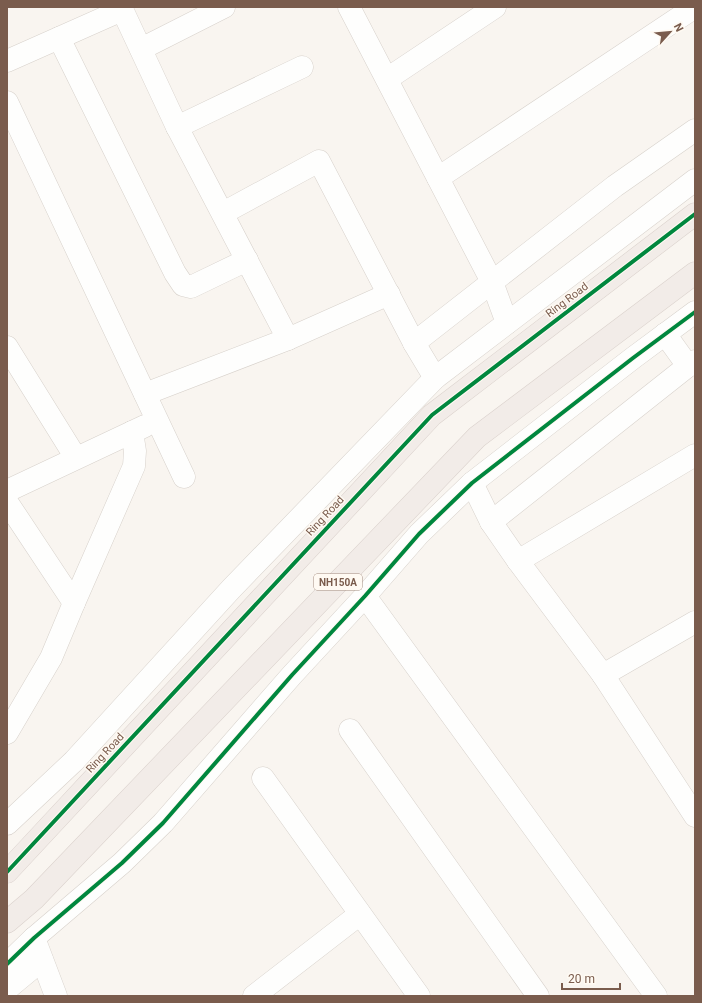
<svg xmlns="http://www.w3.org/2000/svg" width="702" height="1003" font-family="Roboto,sans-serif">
<rect width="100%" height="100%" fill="#f9f5f0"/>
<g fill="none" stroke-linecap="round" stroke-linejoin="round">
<defs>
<g id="minor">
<polyline points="121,7 177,127 288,339"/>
<polyline points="349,7 492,282 507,323"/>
<polyline points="59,38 175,273 183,285 191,287 247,260"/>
<polyline points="141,49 224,7"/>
<polyline points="7,61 122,10"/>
<polyline points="387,79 495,7"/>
<polyline points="7,102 184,477"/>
<polyline points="177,127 302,67"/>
<polyline points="438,178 695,7"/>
<polyline points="223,213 319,161 414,343 435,378"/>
<polyline points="665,334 688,366 695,361"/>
<polyline points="414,343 615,186 695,130"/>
<polyline points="7,347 76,458"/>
<polyline points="145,394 288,339 389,294"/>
<polyline points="472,483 491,522 518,561 603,675 695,816"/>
<polyline points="7,491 145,426"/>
<polyline points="7,502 74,603"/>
<polyline points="491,522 688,366"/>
<polyline points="518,561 695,455"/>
<polyline points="365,596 656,996"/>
<polyline points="603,675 695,622"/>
<polyline points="350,730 538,996"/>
<polyline points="7,733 51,658 74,603 134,466 135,451 132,432"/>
<polyline points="263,778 419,996"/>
<polyline points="34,938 56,996"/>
<polyline points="7,989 42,960"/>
<polyline points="254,996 360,914"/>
</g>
<g id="tertiary">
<polyline points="7,824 74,761 231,589 435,378 695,180"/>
<polyline points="7,964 34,938 122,863 163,823 292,675 365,596 419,534 472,483 633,358 695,312"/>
</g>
<g id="trunk">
<polyline points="7,872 432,415 695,214"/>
<polyline points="7,922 34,899 477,437 695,273"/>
</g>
</defs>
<use href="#minor" stroke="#d7d1cb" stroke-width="23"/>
<use href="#tertiary" stroke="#d7d1cb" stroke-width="23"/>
<use href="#trunk" stroke="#dad1cc" stroke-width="23"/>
<use href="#minor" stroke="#fefefd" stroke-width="22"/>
<use href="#tertiary" stroke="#fefefd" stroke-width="22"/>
<use href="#trunk" stroke="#f2ece8" stroke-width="22"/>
<defs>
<g id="cycleway">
<polyline points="7,872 432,415 695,214"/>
<polyline points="7,964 34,938 122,863 163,823 292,675 365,596 419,534 472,483 633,358 695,312"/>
</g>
</defs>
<use href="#cycleway" stroke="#fffaf3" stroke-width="6"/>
<use href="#cycleway" stroke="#00873e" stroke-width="4"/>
</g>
<g text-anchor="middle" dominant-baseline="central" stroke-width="3" stroke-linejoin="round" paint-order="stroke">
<rect fill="#fffaf3" stroke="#a28b7f" stroke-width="1" x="314" y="574" width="48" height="16" rx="3"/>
<g font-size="10" font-weight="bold" fill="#7a5c4d">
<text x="338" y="582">NH150A</text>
</g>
<g font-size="11" fill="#7a5c4d" stroke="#fffaf3">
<text transform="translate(567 300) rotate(-37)">Ring Road</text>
<text transform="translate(325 516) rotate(-47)">Ring Road</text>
<text transform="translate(105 753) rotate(-47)">Ring Road</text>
</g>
</g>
<rect width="702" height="1003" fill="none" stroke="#7a5c4d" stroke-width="16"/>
<g transform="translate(670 32) rotate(63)" stroke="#fffaf3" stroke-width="3" paint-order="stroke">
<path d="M0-3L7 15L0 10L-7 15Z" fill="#7a5c4d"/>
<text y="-6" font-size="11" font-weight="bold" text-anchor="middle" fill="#7a5c4d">N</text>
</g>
<path d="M562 983v6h58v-6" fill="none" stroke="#7a5c4d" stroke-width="2"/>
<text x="568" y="983" font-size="12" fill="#7a5c4d" stroke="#fffaf3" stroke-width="3" paint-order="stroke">20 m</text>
</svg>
